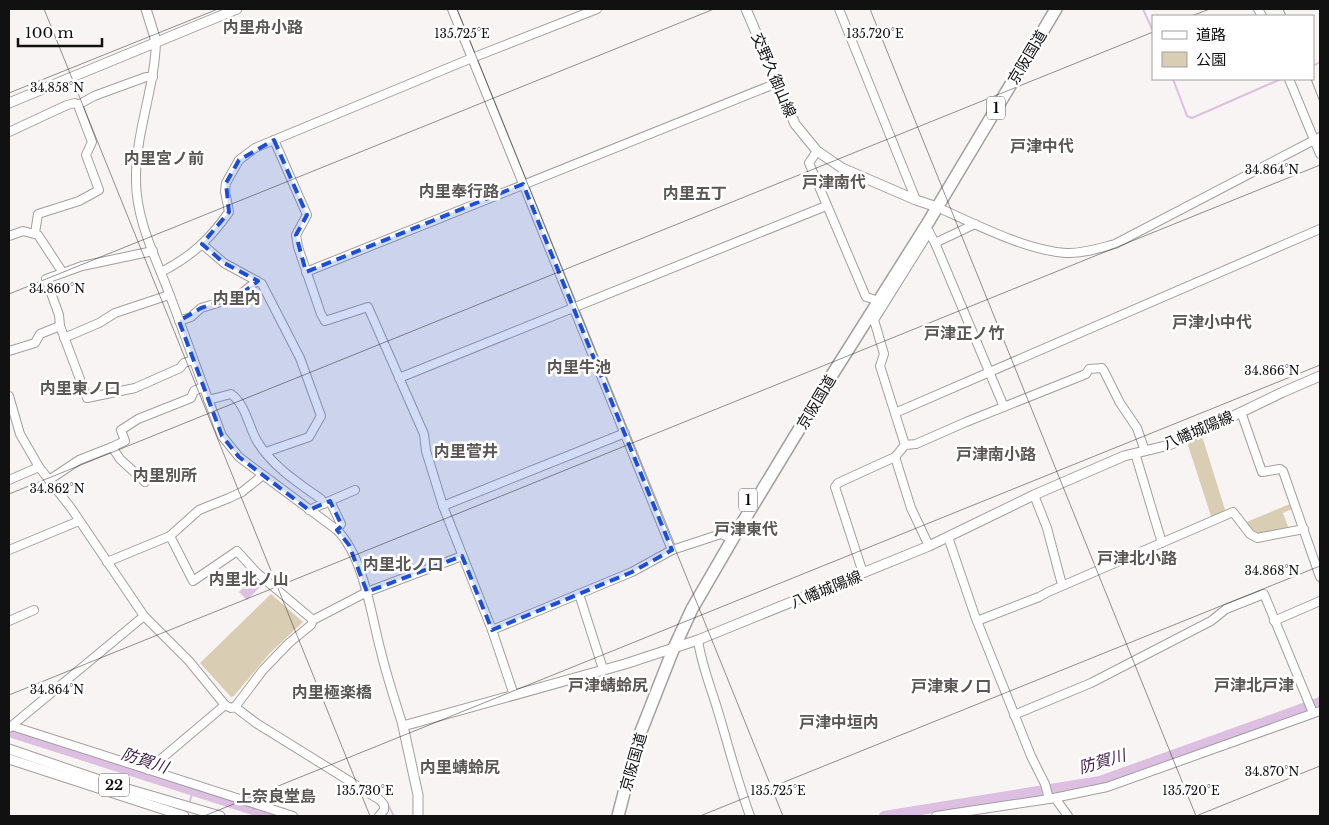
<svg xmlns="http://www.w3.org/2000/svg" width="1329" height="825" font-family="'Libre Baskerville','Noto Sans JP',serif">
<rect width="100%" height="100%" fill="#f8f4f3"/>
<g fill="#d9ceb3">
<polygon points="1202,436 1226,513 1212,519 1187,442"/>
<polygon points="1290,504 1292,509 1283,513 1289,529 1258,537 1244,523"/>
<polygon points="271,594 303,622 269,654 234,696 231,697 200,663"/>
</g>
<polygon fill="#dcbfe1" points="253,577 261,586 247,600 239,592"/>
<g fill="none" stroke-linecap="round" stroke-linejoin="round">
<g stroke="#dcbfe1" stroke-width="2">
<polyline points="1143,9 1153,31"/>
<polyline points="1313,66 1320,62"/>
<polyline points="1173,79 1187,116 1192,118 1281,79"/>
<polyline points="239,705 267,726"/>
<polyline points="387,803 394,816"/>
<polyline points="189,804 193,791"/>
</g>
<g stroke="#dcbfe1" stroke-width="10">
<polyline points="9,732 272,816"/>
<polyline points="884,816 1100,781 1320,702"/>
</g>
<defs>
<g id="minor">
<polyline points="452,9 672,550"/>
<polyline points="839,9 916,200"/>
<polyline points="1258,9 1262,16"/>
<path d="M156 41C155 87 136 131 136 177 135 218 155 256 169 293 187 341 204 389 222 436L239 457 337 530C364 557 371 615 381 652 387 677 395 701 403 726"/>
<polyline points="1289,79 1320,154"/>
<polyline points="9,132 67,105 75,103 78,105 94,96 146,77 153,77"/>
<polyline points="274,140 307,215 296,235 298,247 321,314 325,321 368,307 420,425 424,434 426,451 443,506 492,630 514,695"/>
<polyline points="817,151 809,163 866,297 873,299"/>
<path d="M937 207C975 224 1025 250 1066 253 1082 254 1100 248 1115 244L1320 137"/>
<polyline points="928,230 935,243 1004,407"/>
<polyline points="35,233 38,214 79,201 99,190 86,155 92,142 78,105"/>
<polyline points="9,236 23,231 38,235 63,273"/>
<polyline points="935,243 975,224"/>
<polyline points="153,251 82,266 46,279 59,315 60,326 87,398 135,388 180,368 184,363 193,360"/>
<path d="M161 272C191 257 210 239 229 212L225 191 226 183 239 160 255 148 472 58 597 9"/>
<polyline points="306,272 777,83"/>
<polyline points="257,281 262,284 300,358 321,416 309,437 266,452"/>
<polyline points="179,321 191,317 201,308 237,297 257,281 224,263 202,244"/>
<polyline points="64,338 99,323 115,313 169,295"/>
<polyline points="9,351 35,343 40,334 60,326"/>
<polyline points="399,378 826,206"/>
<polyline points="9,396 20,434 39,467 71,508 144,616 189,661 225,705 231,708 235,707 256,723 380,800 384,805 384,810 379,816"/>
<path d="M208 400 231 394C246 405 248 425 257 441 272 466 298 483 321 499L324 504"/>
<polyline points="1241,412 1262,472 1280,469 1283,471 1320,577"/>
<polyline points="895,413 1320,229"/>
<polyline points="905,445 880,366 884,354 874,320 929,232"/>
<polyline points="112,447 125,441 121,430 138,419 191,398 194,391 203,387"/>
<polyline points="1135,453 1162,543"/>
<polyline points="895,457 911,508 929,546"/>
<polyline points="9,480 39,467"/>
<polyline points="49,480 79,460 112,447 120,459 145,482"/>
<polyline points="1034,495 1047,528 1061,581 1064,585"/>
<polyline points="330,501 341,524 337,530"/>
<polyline points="443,506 625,433"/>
<polyline points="309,510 355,490"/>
<polyline points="170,536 193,581 237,551 256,572 313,620"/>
<polyline points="948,537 975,616 1031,756 1045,784 1049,799"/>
<polyline points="9,550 79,521"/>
<polyline points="107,562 170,536 199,510 229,498 242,492 263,475"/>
<polyline points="863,573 835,487 838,483 895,457 905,445 916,444 966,422 1086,374 1089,369 1102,368 1104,371 1120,403 1137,428 1145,451"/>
<polyline points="579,594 603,669"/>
<polyline points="9,621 34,610"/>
<polyline points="977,621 1039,597 1048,592 1233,512 1250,534 1257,538 1304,529"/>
<polyline points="1274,621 1320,601"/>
<polyline points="492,630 632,572 672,550 721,534 726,536"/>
<path d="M698 640C701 663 710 685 717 708 728 744 737 780 750 816"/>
<polyline points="235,707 263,670 289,643 311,625 313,620 367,592 462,556"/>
<polyline points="1014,715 1091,683 1211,621 1226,609 1264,594 1313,713"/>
<polyline points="12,726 293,816"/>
<polyline points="9,728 144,616"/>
<polyline points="148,770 225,705"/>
<polyline points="1055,798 1068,816"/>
<polyline points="936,816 1049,799 1107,787 1320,711"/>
</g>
<g id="major">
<polyline points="146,9 156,41"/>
<polyline points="746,9 795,124 817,151 842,168 916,200 937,207"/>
<polyline points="9,103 237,9"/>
<polyline points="9,749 114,785 220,816"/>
<polyline points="9,759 184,816"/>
<polyline points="418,816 418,795 403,726 625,664 698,640 929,546 1034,495 1124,456 1169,445 1194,435 1283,392 1320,376"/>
</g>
<polyline id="highway" points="618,816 638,739 673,650 692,609 732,540 832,375 926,226 1056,9"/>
</defs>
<use href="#minor" stroke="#a39f9f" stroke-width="10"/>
<use href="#major" stroke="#a39f9f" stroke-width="11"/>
<use href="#highway" stroke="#a39f9f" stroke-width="14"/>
<use href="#minor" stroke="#fff" stroke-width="8"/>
<use href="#major" stroke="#fff" stroke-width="9"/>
<use href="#highway" stroke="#fff" stroke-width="11"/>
</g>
<path fill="#1d4ed8" fill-opacity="0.2" stroke="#1d4ed8" stroke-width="4" stroke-dasharray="10 6" stroke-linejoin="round" d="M274 140 307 215 296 235 306 272 523 184 672 550 632 572 492 630 462 556 367 592 349 545 337 530 342 526 330 501 309 510 239 457 222 436 179 321 201 308 237 297 258 281 224 263 202 244 229 212 226 183 239 160Z"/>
<path fill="none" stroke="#121111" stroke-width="1" stroke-opacity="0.45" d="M44 9 370 816M457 9 783 816M870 9 1196 816M1283 9 1286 16M1191 16 1210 9M1311 79 1320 102M9 93 218 9M9 294 714 9M9 494 1153 32M9 695 1320 165M204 816 1320 365M700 816 1320 566M1196 816 1320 766"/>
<g text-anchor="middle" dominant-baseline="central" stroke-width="5" stroke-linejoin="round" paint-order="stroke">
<g fill="#fff" stroke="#595858" stroke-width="1">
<rect x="987" y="96.5" width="18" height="23" rx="4"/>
<rect x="739" y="488.5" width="18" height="23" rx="4"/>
<rect x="99" y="773.5" width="30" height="23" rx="4"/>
</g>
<g font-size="14" font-weight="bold" fill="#121111">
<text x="996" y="108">1</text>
<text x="748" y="500">1</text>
<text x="114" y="785">22</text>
</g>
<g font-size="15" fill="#121111" stroke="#fff">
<text transform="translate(1027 57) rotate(-59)">京阪国道</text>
<text transform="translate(774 75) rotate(67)">交野久御山線</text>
<text transform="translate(816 402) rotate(-59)">京阪国道</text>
<text transform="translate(1198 430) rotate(-23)">八幡城陽線</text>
<text transform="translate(826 589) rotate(-22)">八幡城陽線</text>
<text transform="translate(633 762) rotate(-74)">京阪国道</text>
</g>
<g font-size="16" font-weight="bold" fill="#5a5756" stroke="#fff">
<text x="263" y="27">内里舟小路</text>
<text x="1042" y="146">戸津中代</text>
<text x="164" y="158">内里宮ノ前</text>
<text x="834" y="182">戸津南代</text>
<text x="459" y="191">内里奉行路</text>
<text x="695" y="193">内里五丁</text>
<text x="237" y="298">内里内</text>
<text x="1212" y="322">戸津小中代</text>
<text x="964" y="333">戸津正ノ竹</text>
<text x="579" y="367">内里牛池</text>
<text x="80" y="388">内里東ノ口</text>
<text x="466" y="451">内里菅井</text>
<text x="996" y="454">戸津南小路</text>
<text x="165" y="475">内里別所</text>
<text x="746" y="529">戸津東代</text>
<text x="1137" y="558">戸津北小路</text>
<text x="403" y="564">内里北ノ口</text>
<text x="249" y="579">内里北ノ山</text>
<text x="608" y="685">戸津蜻蛉尻</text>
<text x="1254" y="685">戸津北戸津</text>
<text x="951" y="686">戸津東ノ口</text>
<text x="332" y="692">内里極楽橋</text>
<text x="839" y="722">戸津中垣内</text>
<text x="460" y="767">内里蜻蛉尻</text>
<text x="276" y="796">上奈良堂島</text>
</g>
<g font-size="16" font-style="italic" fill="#401c47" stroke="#fff">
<text transform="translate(145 760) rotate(18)">防賀川</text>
<text transform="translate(1102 761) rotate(-16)">防賀川</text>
</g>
</g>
<g font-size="12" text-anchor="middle" fill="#121111" stroke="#fff" stroke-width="5" stroke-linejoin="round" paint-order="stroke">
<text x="462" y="38">135.725°E</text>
<text x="875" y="38">135.720°E</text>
<text x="57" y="92">34.858°N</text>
<text x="1272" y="174">34.864°N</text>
<text x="57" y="293">34.860°N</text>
<text x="1272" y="375">34.866°N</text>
<text x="57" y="493">34.862°N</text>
<text x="1272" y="575">34.868°N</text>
<text x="57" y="694">34.864°N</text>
<text x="1272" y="776">34.870°N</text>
<text x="365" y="795">135.730°E</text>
<text x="778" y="795">135.725°E</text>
<text x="1191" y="795">135.720°E</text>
</g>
<rect width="1329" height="825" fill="none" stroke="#121111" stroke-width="20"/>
<rect x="1152" y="15" width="162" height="65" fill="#ffffff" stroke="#a0a0a0"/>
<rect x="1162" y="31" width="25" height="8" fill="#ffffff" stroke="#a0a0a0"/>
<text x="1196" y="40" font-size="15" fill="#121111">道路</text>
<rect x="1162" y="52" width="25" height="15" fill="#d9ceb3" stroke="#a0a0a0"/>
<text x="1196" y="65" font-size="15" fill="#121111">公園</text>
<path d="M18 38v8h84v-8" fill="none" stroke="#121111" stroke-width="2.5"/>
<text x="25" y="38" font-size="15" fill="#121111" stroke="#ffffff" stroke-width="4" paint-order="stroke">100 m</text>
</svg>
